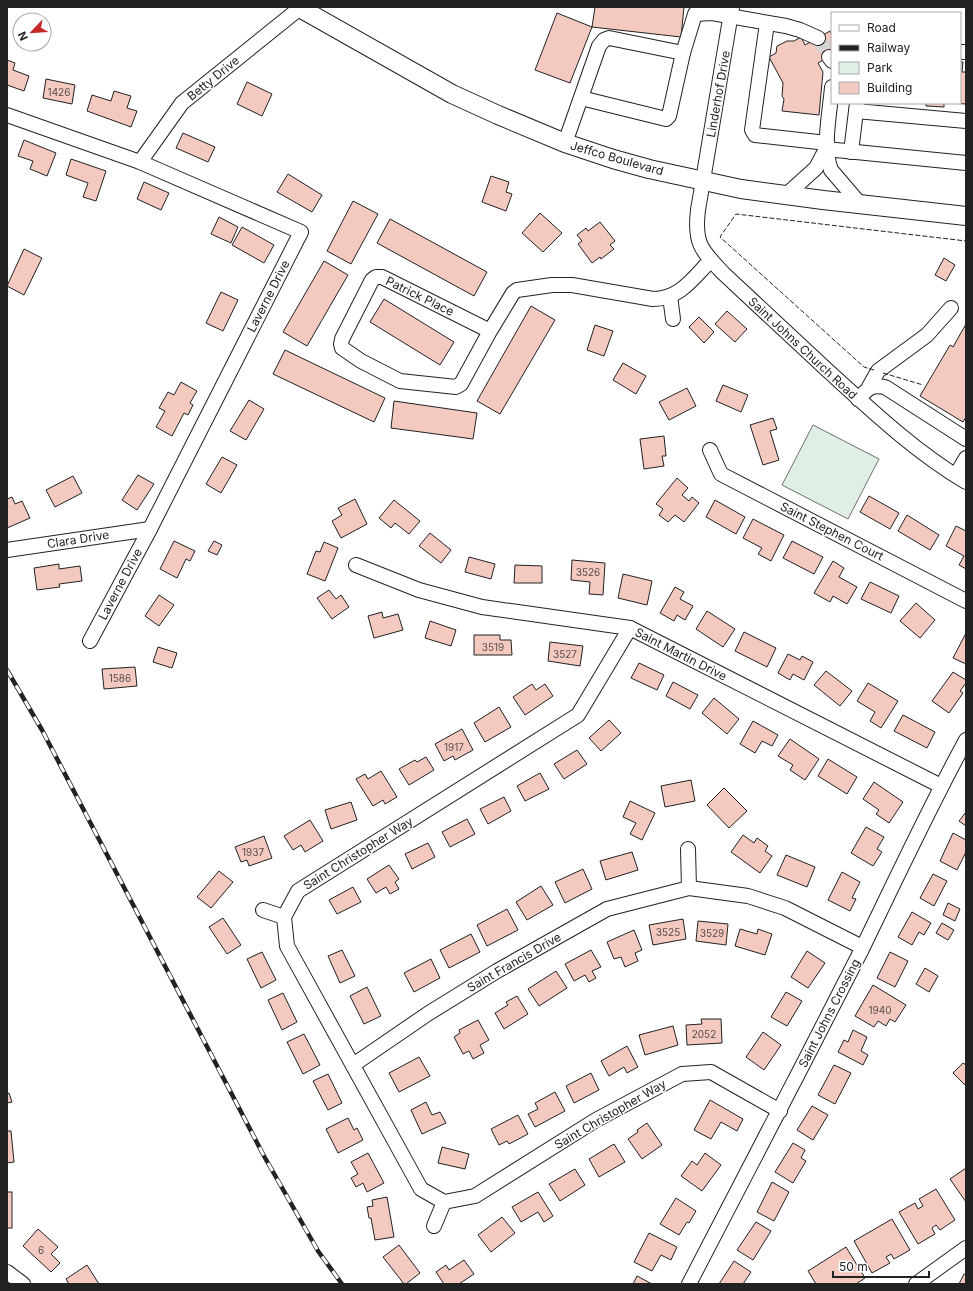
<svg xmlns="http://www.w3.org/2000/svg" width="973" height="1291" font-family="Inter,sans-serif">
<rect width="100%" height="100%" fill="#fff"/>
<polygon fill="#e0efe3" stroke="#6f6f6f" points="813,425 879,459 848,519 782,485"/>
<g fill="#f3c9c0" stroke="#222">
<polygon points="595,7 684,7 681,37 592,27"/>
<polygon points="557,13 592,27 570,83 535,70"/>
<polygon points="830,31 832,35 832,55 818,63 823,72 819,115 782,111 784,99 782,96 783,83 769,57 776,53 777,46 787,41 794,41 801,37 805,45"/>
<polygon points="7,60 15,63 13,70 29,76 24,91 7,85"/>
<polygon points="960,62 963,62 962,72 966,72 966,104 949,103 960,103"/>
<polygon points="46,79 75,85 72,104 43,98"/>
<polygon points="247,82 272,94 262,116 237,104"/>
<polygon points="114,91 131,96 127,108 137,111 131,127 87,111 92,95 111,101"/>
<polygon points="926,103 944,103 944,107 926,106"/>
<polygon points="183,133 215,147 208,162 176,148"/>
<polygon points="24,140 56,153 47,176 30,169 33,161 18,156"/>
<polygon points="71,159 106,171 96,201 83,197 88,183 66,175"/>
<polygon points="288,174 322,195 312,212 277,192"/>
<polygon points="491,176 509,182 506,192 512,194 506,211 482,202"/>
<polygon points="144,182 169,193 161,210 137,199"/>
<polygon points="353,201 378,214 351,264 327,251"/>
<polygon points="540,213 562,233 543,252 522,233"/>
<polygon points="219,217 238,227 231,243 211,234"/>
<polygon points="390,219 487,272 474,296 377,243"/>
<polygon points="600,222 615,241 610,245 614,249 601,259 600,257 592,263 578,244 582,241 577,235 586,228 588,231"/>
<polygon points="242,227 274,245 264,263 232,245"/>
<polygon points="24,249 42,258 24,295 7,286"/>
<polygon points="944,258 955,265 946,281 935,275"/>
<polygon points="324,261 348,275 307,346 283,332"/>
<polygon points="221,292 238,300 223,331 206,323"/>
<polygon points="384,299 454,342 440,365 370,322"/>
<polygon points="531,306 555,320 500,414 477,401"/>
<polygon points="727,311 747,329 735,342 715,324"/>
<polygon points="699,317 714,332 704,343 689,327"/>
<polygon points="966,324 966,417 963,422 920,396 950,345 953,347"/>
<polygon points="595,325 613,331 604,356 587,350"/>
<polygon points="285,350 385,398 374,422 273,374"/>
<polygon points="623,363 646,376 636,394 613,380"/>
<polygon points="181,382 197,391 190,403 193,405 188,415 184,413 172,436 156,427 165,411 159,408 168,392 174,395"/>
<polygon points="723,385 748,395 741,412 716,401"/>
<polygon points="687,388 696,406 669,420 659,402"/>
<polygon points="249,400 264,409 246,440 230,431"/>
<polygon points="394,401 477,413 473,439 391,428"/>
<polygon points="773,418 777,429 770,431 779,460 763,465 750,425"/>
<polygon points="664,436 666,456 662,456 664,466 644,469 640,439"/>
<polygon points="222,457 237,465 221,493 206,484"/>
<polygon points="138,475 154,484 137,510 122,500"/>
<polygon points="73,476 82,493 55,507 46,490"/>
<polygon points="677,478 688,488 682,495 689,501 692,497 699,503 684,522 675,515 668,522 659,515 663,509 656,504"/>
<polygon points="869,496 899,513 890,529 860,512"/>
<polygon points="12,497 15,504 22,501 30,518 7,528 7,499"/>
<polygon points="355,499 367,524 341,538 332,521 342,515 338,508"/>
<polygon points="394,500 420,521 409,534 395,523 391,528 379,518"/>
<polygon points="715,500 745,517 736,534 706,517"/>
<polygon points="907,515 939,535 930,550 898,531"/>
<polygon points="753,519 784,535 771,561 758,554 762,548 743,538"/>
<polygon points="956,526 966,531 966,569 959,565 964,556 946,546"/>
<polygon points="430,533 451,550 441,563 419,546"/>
<polygon points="174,541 195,551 190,561 186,559 177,578 160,569"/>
<polygon points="214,541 222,545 217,555 208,551"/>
<polygon points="792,541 823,557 814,574 783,558"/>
<polygon points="324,542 338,548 325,581 307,574 316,551 320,552"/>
<polygon points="469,557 495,564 491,579 465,572"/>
<polygon points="572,560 605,563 603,595 589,594 590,582 571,580"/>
<polygon points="833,561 844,568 839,577 857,587 847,604 833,596 830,602 814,593"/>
<polygon points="59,564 59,569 80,566 82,581 59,584 60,587 37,590 34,568"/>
<polygon points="515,565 542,566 542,583 514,583"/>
<polygon points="623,574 652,581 647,605 618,598"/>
<polygon points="870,582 899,596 891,613 861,599"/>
<polygon points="675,587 684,592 680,599 693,606 685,620 677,615 674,621 660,613"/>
<polygon points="329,590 336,599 341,595 349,607 332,619 317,598"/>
<polygon points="159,595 174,605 159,626 145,616"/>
<polygon points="916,603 935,620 920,638 900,621"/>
<polygon points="707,611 735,629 723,647 696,629"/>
<polygon points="382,612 383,618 398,614 403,630 374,638 368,616"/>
<polygon points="430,621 456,630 451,646 425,638"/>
<polygon points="744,632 776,648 767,667 735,651"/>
<polygon points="966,633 966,664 953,658"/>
<polygon points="474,635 500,635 500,640 511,640 512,655 474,655"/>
<polygon points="550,642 583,646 580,666 548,661"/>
<polygon points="158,647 177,653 172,668 153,662"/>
<polygon points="788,654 800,660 802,656 813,662 804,680 793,674 790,680 778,673"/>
<polygon points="639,663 664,675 657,690 631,678"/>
<polygon points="135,667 137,686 104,689 102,669"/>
<polygon points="826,671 852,691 840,706 814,685"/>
<polygon points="953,672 966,680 966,683 960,691 963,693 949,713 932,701"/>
<polygon points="673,682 698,695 690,709 666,696"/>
<polygon points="868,683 898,701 881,728 870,721 875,712 857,701"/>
<polygon points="532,684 536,690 545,684 553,696 525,715 513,697"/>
<polygon points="714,698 739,719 727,734 702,713"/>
<polygon points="499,707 511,727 485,742 474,723"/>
<polygon points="903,715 935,732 927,748 894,731"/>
<polygon points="609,720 621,733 601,751 589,738"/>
<polygon points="753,721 778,735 772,746 762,741 755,753 740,744"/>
<polygon points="462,729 473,750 455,760 453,756 444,761 435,744"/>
<polygon points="790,739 819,759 805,780 790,770 793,765 778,756"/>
<polygon points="577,750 587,764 564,779 554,764"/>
<polygon points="426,757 434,770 409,785 399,769 415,760 417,762"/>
<polygon points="828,759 857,777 847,794 818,776"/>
<polygon points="381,771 397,797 385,804 383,800 373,806 356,779 365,774 368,779"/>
<polygon points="540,773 549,789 525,801 517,786"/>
<polygon points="691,780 695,801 665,807 661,786"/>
<polygon points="874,782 903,802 889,823 876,814 879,810 863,799"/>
<polygon points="724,788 747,811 729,828 707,805"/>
<polygon points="504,797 511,811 488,824 480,809"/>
<polygon points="630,801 655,813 642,840 630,834 636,823 623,817"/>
<polygon points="351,802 357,820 331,829 325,810"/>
<polygon points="966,812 966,826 959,821"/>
<polygon points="467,819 475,834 450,847 442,832"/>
<polygon points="310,820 323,841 305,852 301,845 293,850 284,836"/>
<polygon points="866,827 884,837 877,849 882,852 873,866 851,853"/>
<polygon points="953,833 966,840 966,852 957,870 940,861"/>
<polygon points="743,835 754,843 757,838 768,846 765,851 772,856 760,873 731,852"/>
<polygon points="264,836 272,858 249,866 247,860 241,862 235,847"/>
<polygon points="428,843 435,857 412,869 405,854"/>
<polygon points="632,852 638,870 606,880 600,861"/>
<polygon points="786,855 815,867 807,887 777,875"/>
<polygon points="389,865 399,879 395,882 399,889 390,894 386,887 376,893 367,879"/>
<polygon points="583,869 592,889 565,903 555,882"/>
<polygon points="219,871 233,882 211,908 197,897"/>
<polygon points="842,872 860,882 852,898 856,899 850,911 828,900"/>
<polygon points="933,874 947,881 934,906 920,898"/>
<polygon points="541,886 553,905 527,920 516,902"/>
<polygon points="353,887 361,902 337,914 329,900"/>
<polygon points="948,903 960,909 955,921 943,915"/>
<polygon points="507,909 518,930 487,946 477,925"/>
<polygon points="912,912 931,923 924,935 919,932 912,945 898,937"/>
<polygon points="223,918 241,945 227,954 209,927"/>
<polygon points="683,919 686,939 653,945 649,925"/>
<polygon points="698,921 728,924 726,945 696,941"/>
<polygon points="942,923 954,930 948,940 936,933"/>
<polygon points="740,929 757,934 758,929 772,934 765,955 735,946"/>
<polygon points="634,930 642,950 635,953 638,961 625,967 621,957 614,959 607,942"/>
<polygon points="471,934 480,952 449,968 440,950"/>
<polygon points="342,950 355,976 340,983 328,956"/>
<polygon points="591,950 601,967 592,971 596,978 589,982 585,975 574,981 565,964"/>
<polygon points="807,951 825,963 808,988 791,977"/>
<polygon points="262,952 276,980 261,988 247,959"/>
<polygon points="890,952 908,961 895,987 877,978"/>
<polygon points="431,959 440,978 414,992 404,973"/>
<polygon points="925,968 938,976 929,992 916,984"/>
<polygon points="556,971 567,988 539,1006 528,989"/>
<polygon points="873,985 906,1005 895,1022 890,1019 886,1026 878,1021 874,1027 855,1016"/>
<polygon points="367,987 381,1016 364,1024 350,996"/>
<polygon points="786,992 802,1001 787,1026 771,1017"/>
<polygon points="283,993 297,1022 282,1030 268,1000"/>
<polygon points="517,996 528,1014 504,1029 495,1013 508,1005 506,1002"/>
<polygon points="701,1019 721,1019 722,1043 687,1045 686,1025 702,1024"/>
<polygon points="478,1020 489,1040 480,1045 484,1053 473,1059 469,1051 463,1054 454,1037 460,1033 459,1030"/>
<polygon points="673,1026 678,1045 645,1055 639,1035"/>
<polygon points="853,1030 867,1037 861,1051 868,1055 863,1065 838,1052 844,1040 848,1042"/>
<polygon points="763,1032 781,1045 764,1070 746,1057"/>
<polygon points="304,1034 320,1065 303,1074 287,1042"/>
<polygon points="627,1046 638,1067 627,1073 624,1067 609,1076 601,1061"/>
<polygon points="419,1057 430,1076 399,1092 389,1073"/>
<polygon points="963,1063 966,1065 966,1086 953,1073"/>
<polygon points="834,1065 851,1073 835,1104 818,1095"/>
<polygon points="591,1073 599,1090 574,1103 566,1086"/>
<polygon points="328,1074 342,1103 328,1110 313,1081"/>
<polygon points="555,1092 565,1111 535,1127 528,1114 538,1109 535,1103"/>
<polygon points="9,1093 12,1102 7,1103 7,1094"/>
<polygon points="710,1100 743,1119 737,1131 721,1122 711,1139 694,1130"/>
<polygon points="426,1102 432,1115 440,1112 446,1123 422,1134 411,1110"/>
<polygon points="812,1106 828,1115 813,1140 797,1130"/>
<polygon points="518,1115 528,1134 509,1144 507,1141 499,1145 491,1129"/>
<polygon points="348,1118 354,1130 357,1128 363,1140 338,1153 326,1129"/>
<polygon points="647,1123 662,1145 642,1159 628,1139 638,1132 637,1130"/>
<polygon points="7,1131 11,1131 14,1162 7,1163"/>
<polygon points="793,1143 805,1150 801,1158 806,1161 793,1183 775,1172"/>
<polygon points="614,1144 625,1162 599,1177 589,1159"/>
<polygon points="442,1147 469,1154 465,1169 438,1163"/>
<polygon points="368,1153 384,1183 367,1192 363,1183 356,1187 351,1178 358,1174 351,1162"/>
<polygon points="705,1153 721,1165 702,1191 681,1176 692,1161 697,1165"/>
<polygon points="966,1168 966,1202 950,1179"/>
<polygon points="575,1169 585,1185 560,1201 549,1184"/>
<polygon points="772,1182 789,1192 774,1221 757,1212"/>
<polygon points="936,1189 955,1220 940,1230 936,1225 932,1228 935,1234 918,1244 899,1212 915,1203 918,1209 923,1206 919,1199"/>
<rect x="7" y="1192" width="5" height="36"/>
<polygon points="538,1192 553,1216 544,1222 538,1212 521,1222 512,1207"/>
<polygon points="387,1197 394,1237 375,1240 371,1218 369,1218 367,1207 373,1206 372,1200"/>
<polygon points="676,1198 696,1211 689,1223 687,1222 679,1235 660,1224"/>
<polygon points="502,1217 515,1233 491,1252 478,1235"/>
<polygon points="892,1219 910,1250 894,1259 891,1254 886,1257 890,1263 872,1273 854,1241"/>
<polygon points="756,1222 771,1231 753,1260 737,1250"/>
<polygon points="38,1229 58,1247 51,1254 60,1263 51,1272 23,1246"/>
<polygon points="649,1233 677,1247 671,1260 661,1255 652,1271 634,1262"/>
<polygon points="399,1245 420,1273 406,1284 404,1284 383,1257"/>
<polygon points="846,1247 865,1278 856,1284 816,1284 808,1271"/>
<polygon points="464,1260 474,1274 459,1284 444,1284 436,1272 446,1265 449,1270"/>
<polygon points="734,1261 751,1272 743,1284 719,1284"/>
<polygon points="87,1265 99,1284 69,1284 66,1279"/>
<polygon points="964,1274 966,1275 966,1284 959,1284"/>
<polygon points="637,1276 652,1284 633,1284"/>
</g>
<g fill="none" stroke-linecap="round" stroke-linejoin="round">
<polyline stroke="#d3d3d3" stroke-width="14" stroke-dasharray="14 7" stroke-linecap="butt" points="818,38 829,57"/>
<defs>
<g id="minor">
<path d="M732 7 698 210C694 243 701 250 723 273 757 305 792 337 826 369 870 409 914 451 966 482"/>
<polyline points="767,23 752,130 755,135 827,143"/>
<polyline points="960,52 966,52"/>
<polyline points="829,57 832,61"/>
<path d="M832 87C830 112 822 147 831 170L860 204"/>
<polyline points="581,98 666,119 669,116 683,53"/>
<polyline points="856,111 966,121"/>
<polyline points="7,115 140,162 301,232 150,529 90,641"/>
<polyline points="565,143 599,46 604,40 609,38 683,53 695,14 712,13 786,26 800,30 818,38"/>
<polyline points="826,149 966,163"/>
<polyline points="851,152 857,103"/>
<polyline points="140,162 182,103 300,8"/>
<polyline points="785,196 816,168 826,149"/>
<polyline points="670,296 673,319"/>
<path d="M490 331 382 277H376L372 280 342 339 341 344 342 348 361 361 400 381 456 387 461 384 490 331 513 293 517 290 552 285H572L653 299C680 299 693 278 711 260"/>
<polyline points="869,387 878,371 927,335 951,308"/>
<path d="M858 399C868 389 870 384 885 387L966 439"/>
<polyline points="710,450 721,474 966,601"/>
<polyline points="956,475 966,458"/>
<polyline points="7,550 150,529"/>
<polyline points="356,565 419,590 482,607 630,628 941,786"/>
<polyline points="630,628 578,715 298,891 284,917 287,946 421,1189 444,1202 475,1196 596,1120 682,1074 711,1072 780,1111"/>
<polyline points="688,849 689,888"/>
<polyline points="263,910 284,917"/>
<polyline points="353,1065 429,1013 497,971 607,909 689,888 748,896 785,908 862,947"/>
<polyline points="434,1226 444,1202"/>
<polyline points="7,1272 23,1284"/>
<path d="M689 1284C747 1173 805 1061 862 949 896 879 929 808 966 740"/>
<polyline points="916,1284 966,1248"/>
</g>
<polyline id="major" points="298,7 452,94 498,115 565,143 613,159 649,169 741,189 823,200 966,216"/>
</defs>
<use href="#minor" stroke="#222" stroke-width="16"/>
<use href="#major" stroke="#222" stroke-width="20"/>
<use href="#minor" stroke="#fff" stroke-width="14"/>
<use href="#major" stroke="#fff" stroke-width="18"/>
<defs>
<polyline id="rail" points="7,670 42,730 264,1156 318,1251 342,1284"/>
</defs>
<use href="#rail" stroke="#222" stroke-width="4.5"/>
<use href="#rail" stroke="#fff" stroke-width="3" stroke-dasharray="9" stroke-linecap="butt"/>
<g stroke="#222" stroke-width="1" stroke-dasharray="5 2" stroke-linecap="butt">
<polyline points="874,370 864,367 720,237 736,214 966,241"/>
<polyline points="883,373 923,385"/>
</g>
</g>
<g text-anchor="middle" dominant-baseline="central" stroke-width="3" stroke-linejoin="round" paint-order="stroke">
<g font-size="10" fill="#564c4a">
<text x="59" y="92">1426</text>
<text x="588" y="572">3526</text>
<text x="493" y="647">3519</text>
<text x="565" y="654">3527</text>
<text x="120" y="678">1586</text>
<text x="454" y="747">1917</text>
<text x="253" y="852">1937</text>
<text x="668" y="932">3525</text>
<text x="712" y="933">3529</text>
<text x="880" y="1010">1940</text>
<text x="704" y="1034">2052</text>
<text x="41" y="1250">6</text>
</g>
<g font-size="12" fill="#222" stroke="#fff">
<text transform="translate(213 78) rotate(-39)">Betty Drive</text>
<text transform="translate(718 94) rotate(-80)">Linderhof Drive</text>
<text transform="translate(617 158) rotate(16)">Jeffco Boulevard</text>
<text transform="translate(268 296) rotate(-63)">Laverne Drive</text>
<text transform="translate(420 296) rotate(26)">Patrick Place</text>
<text transform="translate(803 348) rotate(43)">Saint Johns Church Road</text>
<text transform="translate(832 531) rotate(27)">Saint Stephen Court</text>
<text transform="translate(78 539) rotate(-9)">Clara Drive</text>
<text transform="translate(120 584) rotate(-62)">Laverne Drive</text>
<text transform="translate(681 654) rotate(27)">Saint Martin Drive</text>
<text transform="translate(358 853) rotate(-32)">Saint Christopher Way</text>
<text transform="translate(514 962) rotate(-30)">Saint Francis Drive</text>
<text transform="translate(829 1013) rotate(-63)">Saint Johns Crossing</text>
<text transform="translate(610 1114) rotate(-30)">Saint Christopher Way</text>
</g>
</g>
<rect width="973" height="1291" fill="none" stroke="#222222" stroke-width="16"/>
<rect x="831" y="12" width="130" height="92" fill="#ffffff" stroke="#a7a7a7"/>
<rect x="839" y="25" width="20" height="6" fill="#ffffff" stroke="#a7a7a7"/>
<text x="867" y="32" font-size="12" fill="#222222">Road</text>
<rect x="839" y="45" width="20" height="6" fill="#222222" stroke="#a7a7a7"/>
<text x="867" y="52" font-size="12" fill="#222222">Railway</text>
<rect x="839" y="62" width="20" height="12" fill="#e0efe3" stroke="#a7a7a7"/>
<text x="867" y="72" font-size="12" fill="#222222">Park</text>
<rect x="839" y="82" width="20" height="12" fill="#f3c9c0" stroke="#a7a7a7"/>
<text x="867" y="92" font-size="12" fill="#222222">Building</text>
<g transform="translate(32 32) rotate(245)"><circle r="19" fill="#ffffff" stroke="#a7a7a7"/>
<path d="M0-3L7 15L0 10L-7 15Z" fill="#c62828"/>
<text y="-6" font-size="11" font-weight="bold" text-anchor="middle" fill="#222222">N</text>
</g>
<path d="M833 1271v6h96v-6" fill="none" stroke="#222222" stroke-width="2"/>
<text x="839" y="1271" font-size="12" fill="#222222" stroke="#ffffff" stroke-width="3" paint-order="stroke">50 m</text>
</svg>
